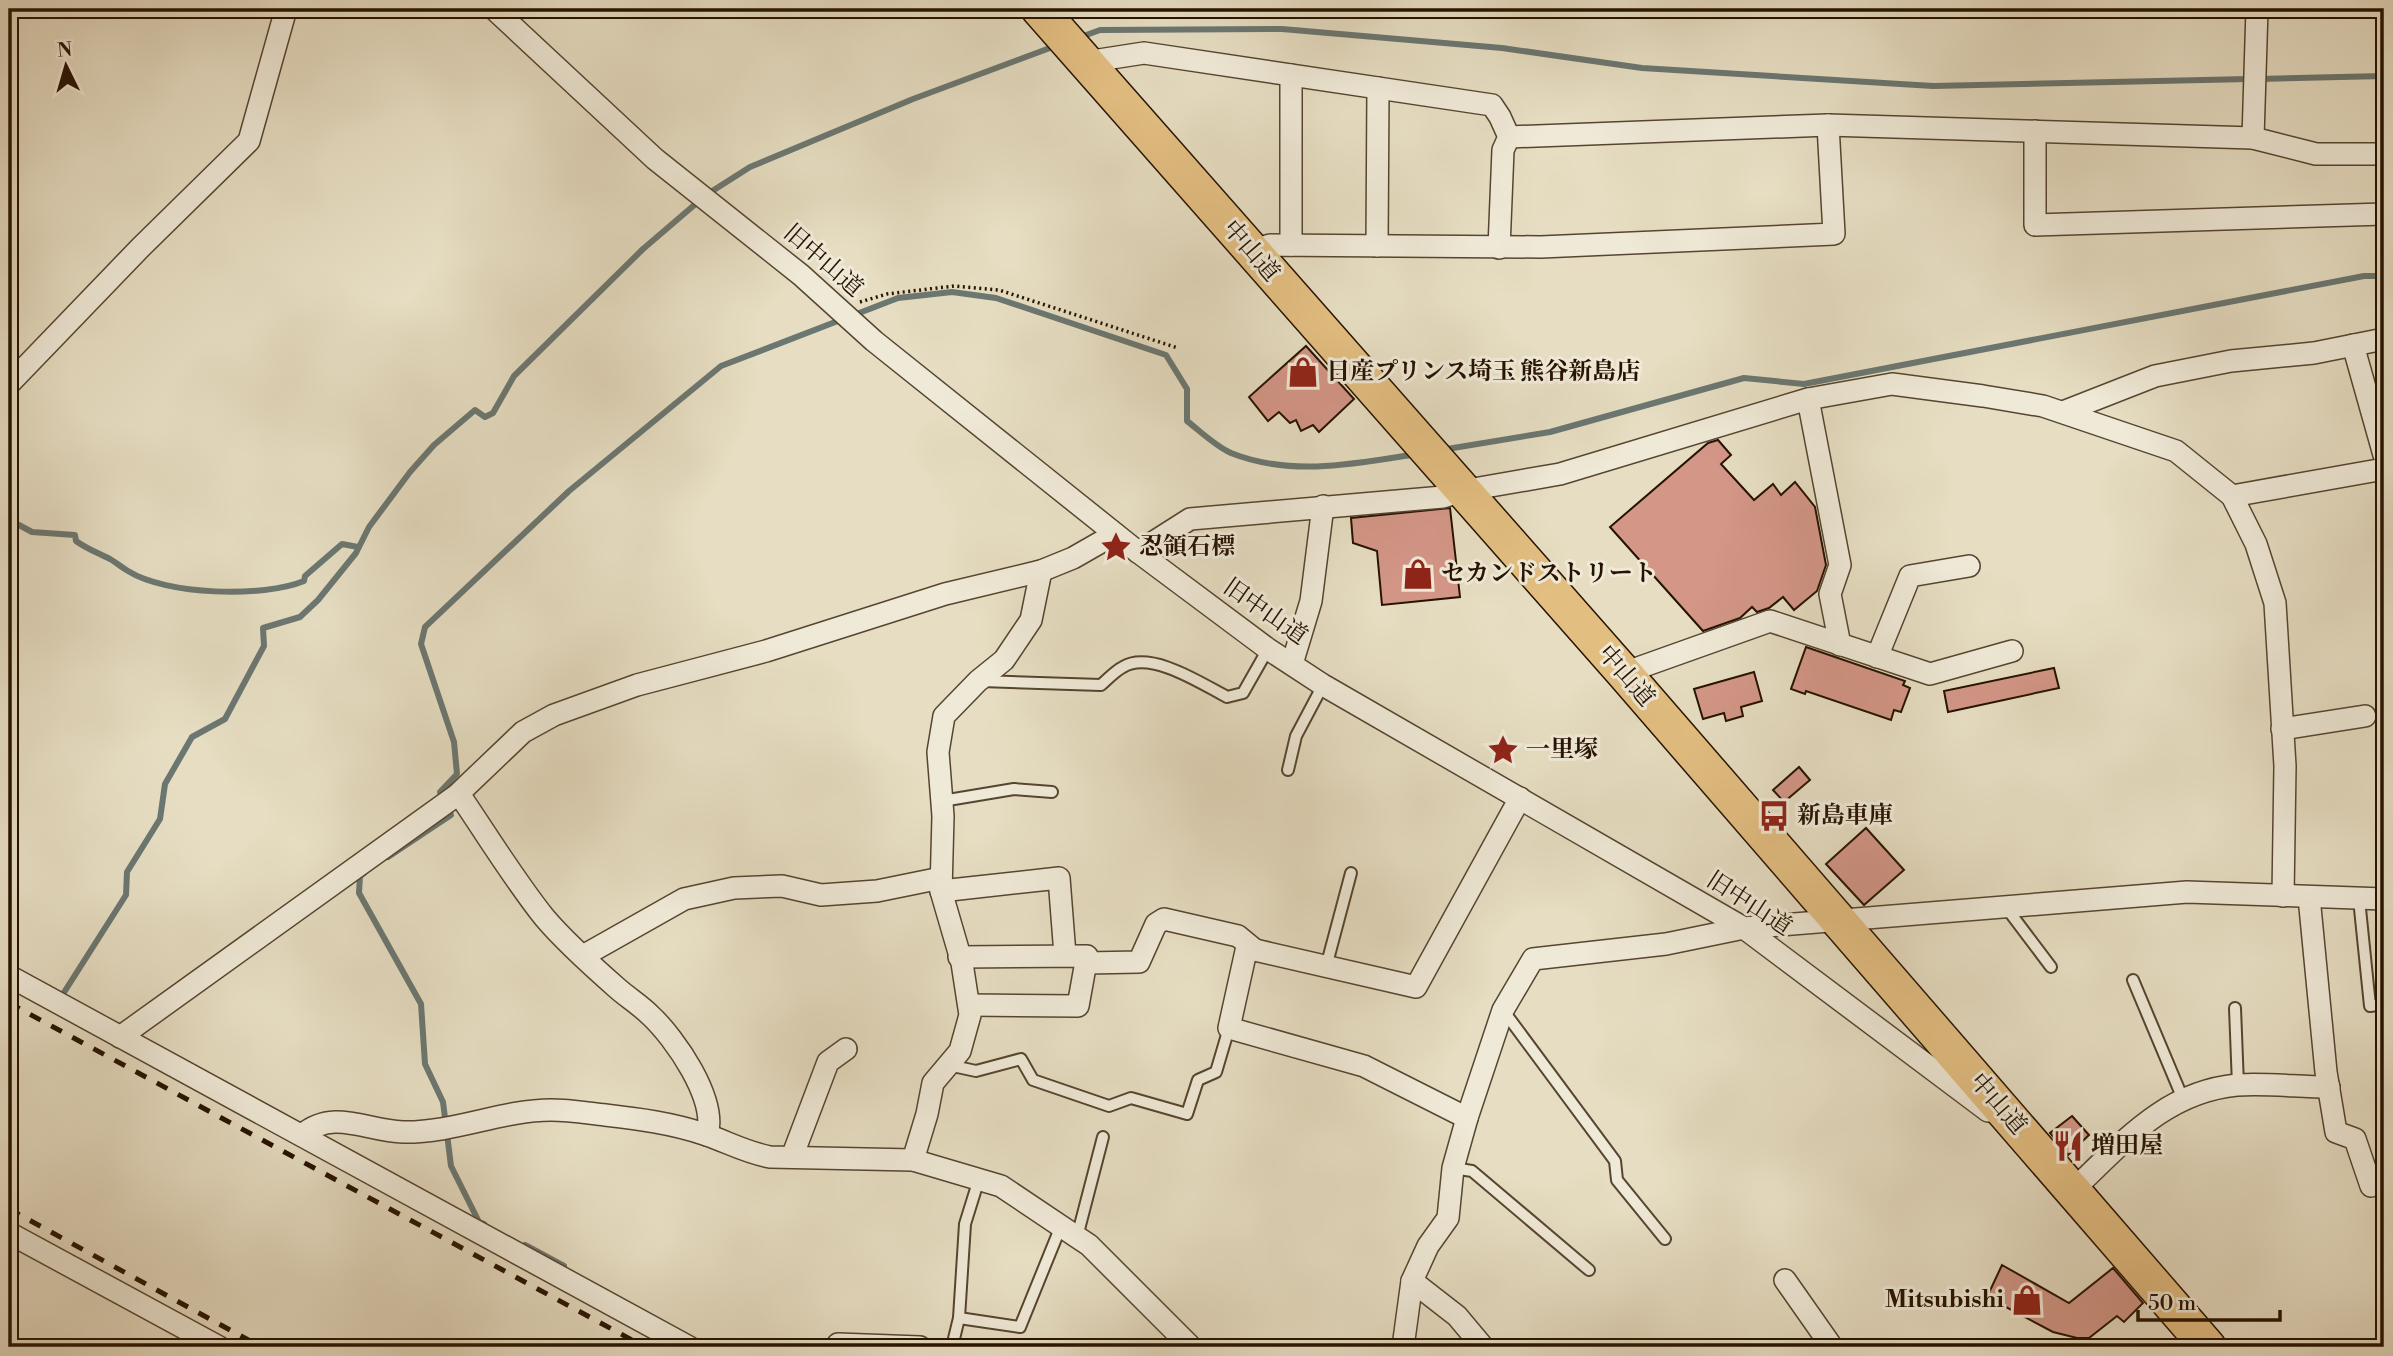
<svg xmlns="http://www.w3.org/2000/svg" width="2393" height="1356" font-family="'Libre Bodoni','Noto Serif JP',serif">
<rect width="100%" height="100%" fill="#e6ddc2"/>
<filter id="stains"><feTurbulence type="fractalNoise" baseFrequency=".00286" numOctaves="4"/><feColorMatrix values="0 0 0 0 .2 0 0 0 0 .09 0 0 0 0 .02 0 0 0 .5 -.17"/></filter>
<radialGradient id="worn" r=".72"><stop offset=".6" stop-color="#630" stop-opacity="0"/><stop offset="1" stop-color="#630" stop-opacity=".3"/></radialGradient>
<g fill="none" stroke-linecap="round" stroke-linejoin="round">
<g stroke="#6b7771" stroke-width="6">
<polyline points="1078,38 1100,30 1282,29 1502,48 1642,68 1933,86 2249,79"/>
<polyline points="2260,79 2384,76"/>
<path d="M854 315 898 298 952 292 996 298 1166 355 1187 389V421C1200 431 1215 446 1231 453 1291 477 1355 464 1417 454"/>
<polyline points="1441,450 1550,432 1744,378 1804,384 2364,276 2384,276"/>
<path d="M9 525H19L32 532 75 535 76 541C87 549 98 553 110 559 117 563 121 567 128 571 166 595 263 598 304 581L305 576 342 544 358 547"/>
<polyline points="443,798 440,792 457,774 454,742 421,644 425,627 569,491 721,366 843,319"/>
<polyline points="388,857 451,815 448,808"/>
<polyline points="364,873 360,876 359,893 421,1004 425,1064 443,1102 451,1166 479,1222 484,1224"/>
<polyline points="63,994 126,895 127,872 160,819 165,784 192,737 225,719 264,646 263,628 300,617 318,600 356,553 369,527 410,472 434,445 475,410 485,417 493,413 514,376 643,249 706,195 750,167 913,99 1058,45"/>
<polyline points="525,1245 564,1266 561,1271"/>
</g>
</g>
<g fill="#d39687" stroke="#261200" stroke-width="2">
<polygon points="1306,346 1354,399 1319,432 1313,425 1301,431 1296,420 1290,423 1279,412 1268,421 1249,397"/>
<polygon points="1718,440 1731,455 1721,464 1754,500 1773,484 1781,495 1795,482 1815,507 1826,565 1817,591 1794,610 1783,597 1769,608 1757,612 1752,607 1740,618 1703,631 1610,527 1708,443"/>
<polygon points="1450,508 1460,597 1382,605 1377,551 1353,543 1351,518"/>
<polygon points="1806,647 1905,681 1903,685 1910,688 1901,712 1894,710 1891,720 1806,691 1805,694 1791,689"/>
<polygon points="2054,668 2059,688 1948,712 1944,691"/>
<polygon points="1754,672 1762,701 1741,707 1743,716 1726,721 1724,713 1703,719 1694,689"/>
<polygon points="1799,767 1810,780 1784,802 1773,790"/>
<polygon points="1866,828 1904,870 1864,905 1826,864"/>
<polygon points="2072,1116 2089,1135 2068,1155 2050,1133"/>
<polygon points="2002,1265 2069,1303 2113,1268 2143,1303 2124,1322 2117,1316 2089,1338 2077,1338 2053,1332 1987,1297"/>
</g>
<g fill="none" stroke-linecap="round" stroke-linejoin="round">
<defs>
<g id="service">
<path d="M981 681 1101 685C1108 679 1115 671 1123 667 1151 650 1202 684 1227 697L1243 693 1268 649"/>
<polyline points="1288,770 1296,736 1323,685"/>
<polyline points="942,801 1014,789 1052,792"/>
<polyline points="2359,899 2370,1006 2384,1004"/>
<polyline points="2005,906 2051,967"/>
<polyline points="1326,967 1351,873"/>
<polyline points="2133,980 2183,1099"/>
<polyline points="2235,1008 2238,1085"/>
<polyline points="1503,1010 1615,1161 1617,1180 1665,1239"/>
<polyline points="948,1065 976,1071 1021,1059 1033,1080 1109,1106 1131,1098 1187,1114 1198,1080 1216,1072 1229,1028"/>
<polyline points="1453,1168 1472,1171 1589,1270"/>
<polyline points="979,1179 965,1224 959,1318 1020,1327 1061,1226"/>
<polyline points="1077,1237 1103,1137"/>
<polyline points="952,1347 959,1318"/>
</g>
<g id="minor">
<polyline points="494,9 655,159 801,275 874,341 1138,552 1268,649 1323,685 1744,928 1988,1111"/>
<polyline points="1086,62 1144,53 1492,105 1500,117 1509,137 1503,150 1499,248"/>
<polyline points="2035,131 2035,225 2384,214"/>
<polyline points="1509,137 1828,125 2253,138 2316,154 2384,154"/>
<polyline points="2253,138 2257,9"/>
<polyline points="1291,245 1291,75"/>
<polyline points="1377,246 1378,88"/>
<polyline points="1251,251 1270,245 1541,247 1834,234 1828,125"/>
<polyline points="2353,345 2384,455"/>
<polyline points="9,384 141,247 249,141 286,9"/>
<polyline points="1808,399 1840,565 1830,594 1840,645"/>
<polyline points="2063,412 2155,376 2231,361 2314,353 2384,339"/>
<polyline points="2232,496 2384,469"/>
<polyline points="1138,552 1190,519 1443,497 1462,491 1560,474 1808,399 1892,384 1983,396 2043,406 2176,451 2232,496 2256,544 2275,603 2285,766 2283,896"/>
<polyline points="1877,657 1910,576 1969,566"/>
<polyline points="1292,664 1311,601 1323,506"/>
<polyline points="1624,673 1770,621 1930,674 2012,651"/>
<polyline points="2282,729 2365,716"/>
<path d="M459 794C487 835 513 878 544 917 565 942 592 966 617 988 627 997 640 1005 650 1015 675 1038 718 1100 707 1135"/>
<polyline points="941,891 1059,878 1065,955"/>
<polyline points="2309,897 2326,1072 2336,1132 2355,1139 2371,1186"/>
<polyline points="583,956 684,899 734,888 782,886 821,895 877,891 941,878"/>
<polyline points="959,957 1087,956 1078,1006 969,1005"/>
<polyline points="1086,963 1139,962 1156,924 1164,919 1238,936 1255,950"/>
<polyline points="9,976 689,1347"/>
<polyline points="120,1037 457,795 523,732 554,715 637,685 766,651 945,594 1041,571 1073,558 1115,534"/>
<polyline points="1467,1118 1364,1066 1229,1028 1246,951 1255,950 1416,987 1520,798"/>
<path d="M302 1135C334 1108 366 1131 403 1132 454 1133 502 1110 551 1110 569 1110 587 1113 605 1115 639 1119 671 1123 704 1134 728 1142 744 1152 770 1157L913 1160 1001 1186 1077 1237 1089 1245 1191 1347"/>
<polyline points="792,1157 828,1062 846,1049"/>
<polyline points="913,1160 927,1114 933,1083 960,1051 970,1015 962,963 941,891 943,816 938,752 944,716 978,681 1004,660 1031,620 1041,571"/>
<path d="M2073 1190C2123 1143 2164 1092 2237 1085 2267 1083 2299 1087 2329 1087"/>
<polyline points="9,1233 219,1347"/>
<polyline points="1785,1280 1832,1347"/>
<polyline points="1412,1281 1457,1316 1483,1347"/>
<polyline points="838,1344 920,1347"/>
<polyline points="1403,1347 1412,1281 1428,1246 1448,1218 1453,1168 1467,1118 1503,1010 1533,959 1666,944 1744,928 2187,892 2384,899"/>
</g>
<polyline id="trunk" points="1039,9 1624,673 2208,1347"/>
</defs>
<use href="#service" stroke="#564530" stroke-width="14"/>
<use href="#minor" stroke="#564530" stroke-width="24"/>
<use href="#trunk" stroke="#261200" stroke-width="38"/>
<polyline stroke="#261200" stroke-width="3.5" stroke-dasharray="2 3.5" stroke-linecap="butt" points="860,302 887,294 954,286 999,290 1178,348"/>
<use href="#service" stroke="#efe9d7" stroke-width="10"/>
<use href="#minor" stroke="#efe9d7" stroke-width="21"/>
<use href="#trunk" stroke="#e3be81" stroke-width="35"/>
<g stroke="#261200" stroke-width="5" stroke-dasharray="12 12" stroke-linecap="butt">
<polyline points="9,1003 645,1347"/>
<polyline points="9,1209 261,1347"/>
</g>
</g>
<defs>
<symbol id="shop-bare" viewBox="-9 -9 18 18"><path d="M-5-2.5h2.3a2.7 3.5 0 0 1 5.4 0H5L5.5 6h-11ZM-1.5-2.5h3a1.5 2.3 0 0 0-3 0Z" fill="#8f2418" stroke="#efe9d7" stroke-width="2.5" paint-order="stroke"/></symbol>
<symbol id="sight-bare" viewBox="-9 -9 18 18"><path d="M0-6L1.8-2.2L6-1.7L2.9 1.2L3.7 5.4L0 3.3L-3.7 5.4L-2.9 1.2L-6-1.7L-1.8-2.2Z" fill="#8f2418" stroke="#efe9d7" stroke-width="2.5" paint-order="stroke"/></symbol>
<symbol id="bus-bare" viewBox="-9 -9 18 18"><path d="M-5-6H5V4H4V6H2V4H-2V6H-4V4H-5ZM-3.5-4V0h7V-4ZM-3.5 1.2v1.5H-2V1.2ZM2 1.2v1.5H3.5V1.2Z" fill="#8f2418" stroke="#efe9d7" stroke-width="2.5" paint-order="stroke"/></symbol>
<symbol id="restaurant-bare" viewBox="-9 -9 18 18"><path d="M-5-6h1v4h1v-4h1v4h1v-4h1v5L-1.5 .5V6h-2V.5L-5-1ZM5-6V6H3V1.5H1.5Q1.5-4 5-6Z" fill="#8f2418" stroke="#efe9d7" stroke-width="2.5" paint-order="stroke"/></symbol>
</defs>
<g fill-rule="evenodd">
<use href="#shop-bare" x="1281" y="350" width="44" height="44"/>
<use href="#sight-bare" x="1094" y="525" width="44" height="44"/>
<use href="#shop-bare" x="1396" y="552" width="44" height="44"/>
<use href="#sight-bare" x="1481" y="728" width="44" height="44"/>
<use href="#bus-bare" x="1752" y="794" width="44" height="44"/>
<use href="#restaurant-bare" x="2046" y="1124" width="44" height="44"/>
<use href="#shop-bare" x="2005" y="1278" width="44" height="44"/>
</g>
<g text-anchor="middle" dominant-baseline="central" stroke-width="6" stroke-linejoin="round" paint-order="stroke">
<g font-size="24" fill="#261200" stroke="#efe9d7">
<text transform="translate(1251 251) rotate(49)">中山道</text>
<text transform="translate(823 261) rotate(41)">旧中山道</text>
<text transform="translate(1265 612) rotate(35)">旧中山道</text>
<text transform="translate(1626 676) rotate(49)">中山道</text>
<text transform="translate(1749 904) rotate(33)">旧中山道</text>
<text transform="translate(1998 1104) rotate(49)">中山道</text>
</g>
<g font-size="24" font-weight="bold" fill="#261200" stroke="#efe9d7" text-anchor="start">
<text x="1326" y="372">日産プリンス埼玉 熊谷新島店</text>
<text x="1139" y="547">忍領石標</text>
<text x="1441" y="574">セカンドストリート</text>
<text x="1526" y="750">一里塚</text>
<text x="1797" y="816">新島車庫</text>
<text x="2091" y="1146">増田屋</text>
<text x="2004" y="1300" text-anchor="end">Mitsubishi</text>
</g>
</g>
<rect width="2393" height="1356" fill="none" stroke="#e6ddc2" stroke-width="35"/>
<rect x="10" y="10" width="2372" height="1335" fill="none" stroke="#261200" stroke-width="3.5"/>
<rect x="18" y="18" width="2358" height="1321" fill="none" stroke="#261200" stroke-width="2"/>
<g transform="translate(66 66) rotate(355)" stroke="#efe9d7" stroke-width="5" paint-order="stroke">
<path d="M0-5L12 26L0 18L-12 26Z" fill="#261200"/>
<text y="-10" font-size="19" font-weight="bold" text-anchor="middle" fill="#261200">N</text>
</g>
<path d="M2138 1310v10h142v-10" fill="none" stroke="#261200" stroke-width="3.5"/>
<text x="2148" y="1310" font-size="21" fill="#261200" stroke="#efe9d7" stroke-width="5" paint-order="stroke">50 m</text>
<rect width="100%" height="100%" filter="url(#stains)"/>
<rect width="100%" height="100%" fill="url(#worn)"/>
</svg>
